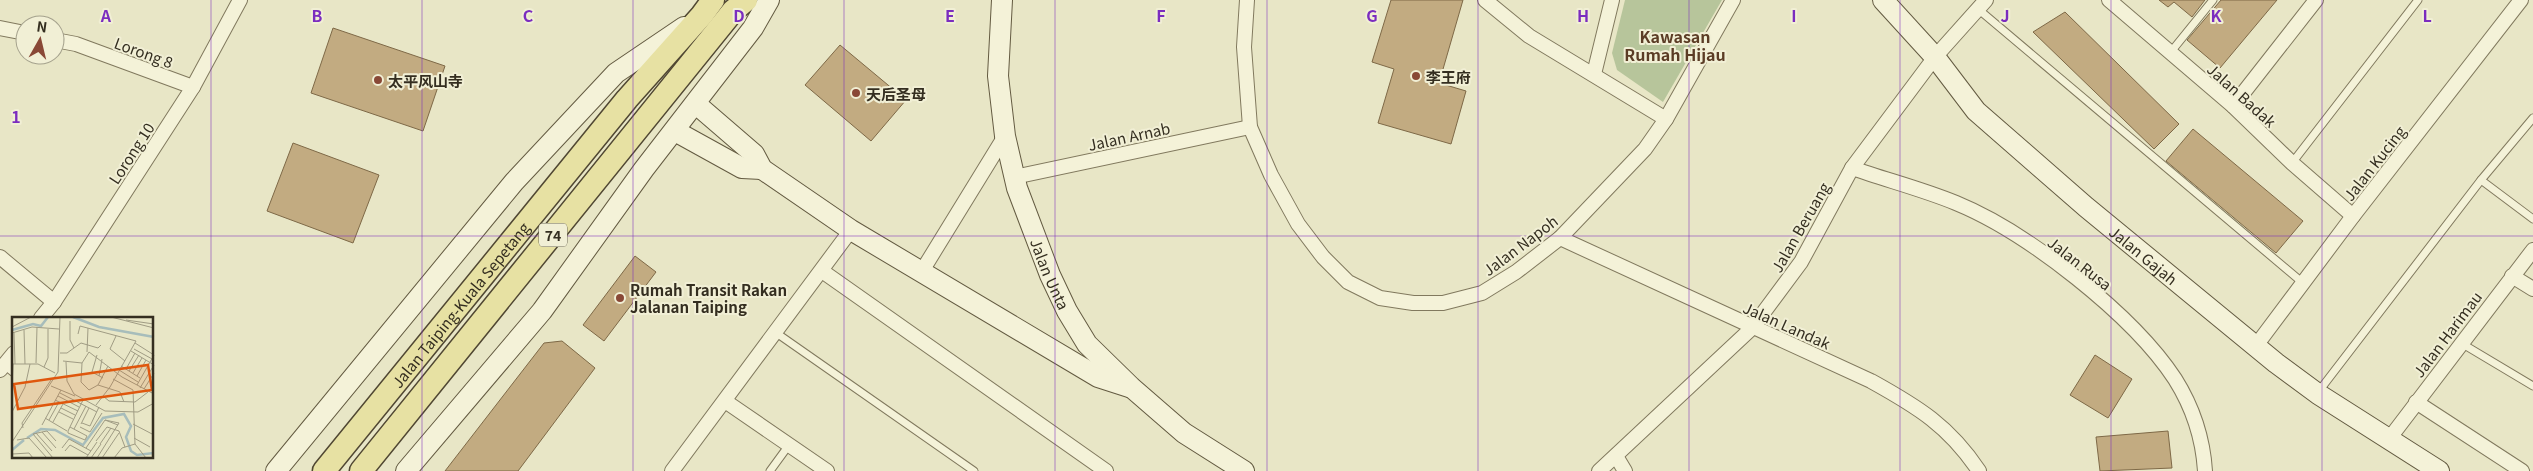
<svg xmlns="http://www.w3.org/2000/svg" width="2533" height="471" font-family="Georgia,'Noto Sans SC',serif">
<rect width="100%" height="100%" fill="#e8e6c6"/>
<polygon fill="#b7c59b" points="1625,0 1722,0 1663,102 1617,70 1612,53"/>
<g fill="#c2ab81" stroke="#7e6947">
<polygon points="1391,0 1463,0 1439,83 1466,91 1451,144 1378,123 1394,69 1372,62"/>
<polygon points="2159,0 2205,0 2192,17 2174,2 2168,7"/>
<polygon points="2221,0 2277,0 2220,68 2187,40"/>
<polygon points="2065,12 2179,124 2154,149 2033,32"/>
<polygon points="333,28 445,66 423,131 311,93"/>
<polygon points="840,45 906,100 871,141 805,85"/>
<polygon points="2193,129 2303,221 2276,253 2166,161"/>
<polygon points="293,143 379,175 353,243 267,211"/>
<polygon points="635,256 656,272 604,341 583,325"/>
<polygon points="562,341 595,368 518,471 445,471 544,343"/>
<polygon points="2095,355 2132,379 2108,418 2070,395"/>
<polygon points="2168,431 2172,468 2100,471 2096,437"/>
</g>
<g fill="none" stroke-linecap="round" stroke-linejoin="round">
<defs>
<g id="lane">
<polyline points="1978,9 2303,283"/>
<polyline points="2170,53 2213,0"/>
<polyline points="2292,163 2418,0"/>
<polyline points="2481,180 2533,219"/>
<polyline points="775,332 974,471"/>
<polyline points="2461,343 2533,386"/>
<polyline points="4,365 14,373"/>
<polyline points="2319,391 2481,180 2533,118"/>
<polyline points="770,471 789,445"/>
</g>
<g id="street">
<polyline points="1247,0 1244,47 1250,127 1271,175 1298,224 1323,257 1348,282 1380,298 1413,303 1443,303 1482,293 1516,272 1560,238 1645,149 1666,119 1733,0"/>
<polyline points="1485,0 1529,36 1666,119"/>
<polyline points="2109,0 2233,106 2292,163 2353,216"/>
<polyline points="0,28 25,33"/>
<polyline points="55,40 76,44 193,87"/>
<polyline points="1594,74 1612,0"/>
<polyline points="2233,106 2316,0"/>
<path d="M1852 168C1886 180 1922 189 1956 203 2027 232 2133 315 2175 379 2192 406 2203 439 2205 471"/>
<polyline points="1014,177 1250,127"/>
<path d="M1560 238 1871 381C1918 407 1949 426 1979 471"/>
<polyline points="0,257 54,302"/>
<polyline points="822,271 1106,471"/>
<polyline points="922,271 1005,136"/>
<polyline points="2512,276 2533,289"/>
<polyline points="41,318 54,302 193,87 240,0"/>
<polyline points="2255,347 2353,216 2521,0"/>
<polyline points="0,370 14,353"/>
<polyline points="725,401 827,471"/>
<polyline points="2416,402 2522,471"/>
<polyline points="2389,439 2533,250"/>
<polyline points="1616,456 1625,471"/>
<polyline points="672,471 851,230"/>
<polyline points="1599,471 1752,328 1801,262 1852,168 1935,57 1986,0"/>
</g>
<g id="secondary">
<path id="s1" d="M1002 0 998 76 1005 136 1017 188 1050 275 1067 311 1087 344 1131 387 1184 433 1244 471"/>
<path id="s2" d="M1883 0 1935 57 1976 111 2086 207 2276 363 2318 394 2439 471"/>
<polyline points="696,104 754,154 762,169 851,230 1098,377 1129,387"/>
<polyline points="675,131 742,168 762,169"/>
<polyline points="276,471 514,182 616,73 684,27"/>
<polyline points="406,471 542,311 644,169 753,28 769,0"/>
</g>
<g id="primary">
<path id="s3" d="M324 471 627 99 702 15 713 0"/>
<polyline points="361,471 733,11 746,0"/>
</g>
</defs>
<use href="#lane" stroke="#81795e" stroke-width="9"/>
<use href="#street" stroke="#81795e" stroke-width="16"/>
<use href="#secondary" stroke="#635a41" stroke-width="22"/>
<use href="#primary" stroke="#504732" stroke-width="25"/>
<use href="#lane" stroke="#f4f2d8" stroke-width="7"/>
<use href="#street" stroke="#f4f2d8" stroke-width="14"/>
<use href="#secondary" stroke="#f4f2d8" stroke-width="20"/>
<use href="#primary" stroke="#e7e1a3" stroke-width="22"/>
</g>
<path fill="none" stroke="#7b2cbf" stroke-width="1" stroke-opacity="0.55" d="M211 0V471M422 0V471M633 0V471M844 0V471M1055 0V471M1267 0V471M1478 0V471M1689 0V471M1900 0V471M2111 0V471M2322 0V471M0 236H2533"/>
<g fill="#894836" stroke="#f1efd5" stroke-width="2">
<circle cx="1416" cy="76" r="5"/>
<circle cx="378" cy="80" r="5"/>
<circle cx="856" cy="93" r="5"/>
<circle cx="620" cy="298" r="5"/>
</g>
<g text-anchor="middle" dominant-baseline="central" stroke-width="4" stroke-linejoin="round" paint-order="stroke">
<rect fill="#f1efd5" stroke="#6d6856" stroke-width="1" x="539" y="223.5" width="28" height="23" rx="4"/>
<g font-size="14" font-weight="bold" fill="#342e20">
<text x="553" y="235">74</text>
</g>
<g font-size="15" fill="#342e20" stroke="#f1efd5">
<text transform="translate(144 52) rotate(20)">Lorong 8</text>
<text transform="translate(2242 95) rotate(42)">Jalan Badak</text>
<text transform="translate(1129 136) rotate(-12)">Jalan Arnab</text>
<text transform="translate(131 153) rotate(-57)">Lorong 10</text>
<text transform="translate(2374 163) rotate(-52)">Jalan Kucing</text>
<text transform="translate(1800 227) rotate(-60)">Jalan Beruang</text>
<text transform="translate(1520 245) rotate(-37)">Jalan Napoh</text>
<text stroke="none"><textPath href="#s2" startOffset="366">Jalan Gajah</textPath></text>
<text transform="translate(2080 263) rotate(38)">Jalan Rusa</text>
<text stroke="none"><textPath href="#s1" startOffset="282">Jalan Unta</textPath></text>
<text stroke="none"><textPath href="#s3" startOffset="215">Jalan Taiping-Kuala Sepetang</textPath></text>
<text transform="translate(1787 325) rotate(24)">Jalan Landak</text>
<text transform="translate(2447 334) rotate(-53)">Jalan Harimau</text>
</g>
<g font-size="15" font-weight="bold" fill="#342e20" stroke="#f1efd5" text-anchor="start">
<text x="1426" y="76">李王府</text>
<text x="388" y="80">太平风山寺</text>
<text x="866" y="93">天后圣母</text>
<text x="630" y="289">Rumah Transit Rakan<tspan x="630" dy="17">Jalanan Taiping</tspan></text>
</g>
<g font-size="16" font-weight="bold" fill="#5b3c25" stroke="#f1efd5">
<text x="1675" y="36">Kawasan<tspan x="1675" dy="18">Rumah Hijau</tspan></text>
</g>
</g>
<g transform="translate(12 317)">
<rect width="141" height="141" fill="#e8e6c6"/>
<path fill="none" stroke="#a7bdbb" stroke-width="2.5" d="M61 0 87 10 142 20M0 13 21 7 29 9 36 0M15 121 29 112 43 113 71 128 91 101 112 97 119 109 114 120 119 134 125 138 142 136M0 133 12 123"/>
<path fill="none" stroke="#a09c84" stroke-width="1" d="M99 0 142 11M114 3 142 7M58 4V23L62 31M0 10 19 0M12 13 13 47M2 15 3 47M0 16 20 10 47 12M66 17 68 9 124 24 98 70 84 88M104 19 98 32 113 44M123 26 142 38M122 32 142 43M119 34 142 48 128 71M75 35 76 11M48 36H55L69 26 86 31 89 28M85 38 80 55 91 61M51 44 70 46 77 35 110 60 142 77M54 45 55 64 62 77 93 94 126 95 142 86M24 46 25 10M70 46 69 65 77 73 86 68 96 49M0 47H26L43 56M109 49 128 61M32 50 36 41V12M114 52 123 36M107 53 126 65M117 54 127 38M121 56 130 41M87 59 90 42M125 59 134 43M101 62 121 73 123 127 134 141M86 68 108 75 112 85M125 68 142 38M39 69 63 79M0 70 1 47M132 72 142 56M48 76 85 95M46 79 67 90M91 79 97 84 123 85 136 75M43 83 66 94M49 91 63 98M0 95 13 70 18 47M47 95 61 102M33 101 55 114M37 103 47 85M41 105 51 87M70 106 78 109 87 90M69 107 77 91M121 107 142 118M30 108 49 73M58 110 75 119 73 123 56 116V114L71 83M68 110 78 115 90 96M11 111 10 106 39 63M62 112 74 89M30 115 35 114 44 124M24 116 40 134M122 121 138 130M5 123 17 121 35 141M84 124 95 110 107 114 113 130M0 125 46 55 48 0M88 127 99 111M50 131 57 122 79 134M74 131 93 103 106 108M53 134 58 128 76 138M0 137 17 136 21 141M41 141 21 117 30 115 44 131M74 141 85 125M79 141 89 127M85 141 107 106 93 103M90 141 107 116M102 141 110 131 123 127"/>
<path fill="#df570d" fill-opacity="0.15" stroke="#df570d" stroke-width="2.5" d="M136 48 140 73 6 92 2 67Z"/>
<rect width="141" height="141" fill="none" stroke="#342e20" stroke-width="2.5"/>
</g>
<g font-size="16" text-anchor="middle" font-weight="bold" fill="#7b2cbf" stroke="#f1efd5" stroke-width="4" stroke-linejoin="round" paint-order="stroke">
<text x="106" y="22">A</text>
<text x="317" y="22">B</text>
<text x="528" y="22">C</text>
<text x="739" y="22">D</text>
<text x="950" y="22">E</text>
<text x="1161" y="22">F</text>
<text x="1372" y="22">G</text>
<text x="1583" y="22">H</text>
<text x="1794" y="22">I</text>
<text x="2005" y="22">J</text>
<text x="2216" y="22">K</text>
<text x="2427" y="22">L</text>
<text x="16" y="123">1</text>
</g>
<g transform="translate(40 40) rotate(8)"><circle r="24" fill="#f1efd5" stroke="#a5a28d"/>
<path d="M0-4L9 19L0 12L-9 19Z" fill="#894836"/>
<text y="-8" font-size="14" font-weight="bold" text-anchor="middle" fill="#342e20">N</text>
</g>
</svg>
